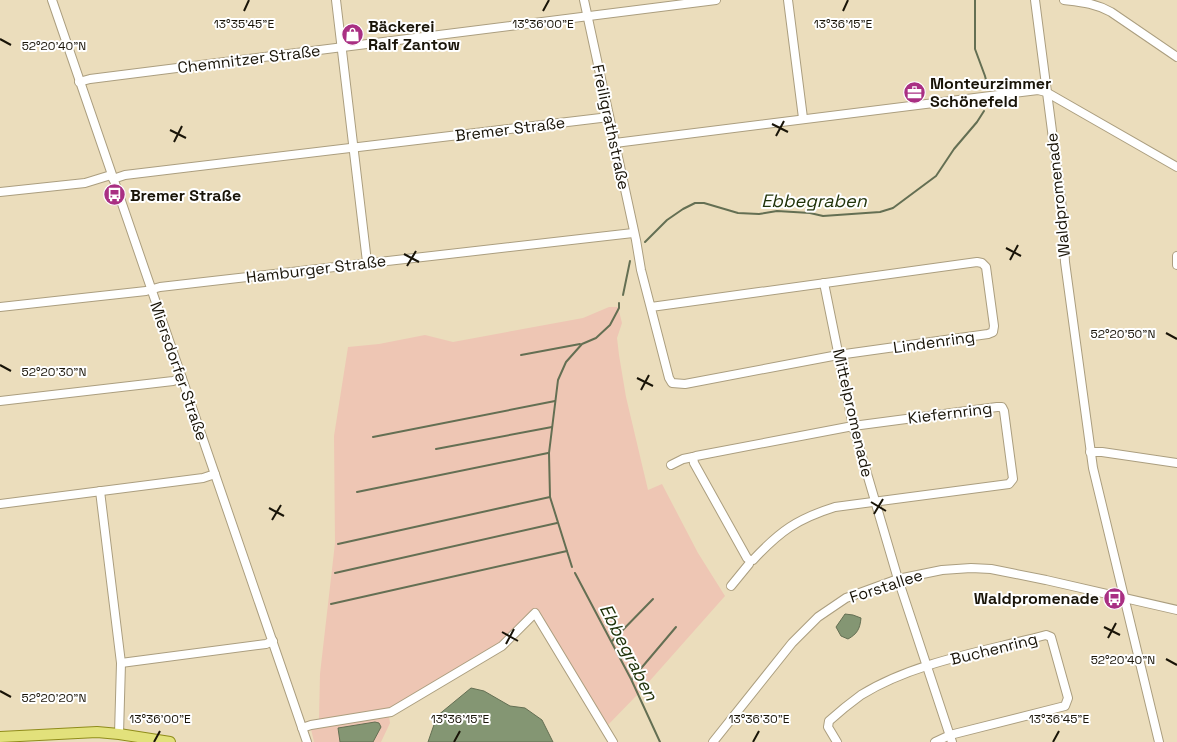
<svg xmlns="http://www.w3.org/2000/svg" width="1177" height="742" font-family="'Space Grotesk',sans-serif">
<rect width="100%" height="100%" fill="#ebddbc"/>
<polygon fill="#eec6b4" points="609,307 618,307 622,323 617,338 619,355 626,397 648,490 662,484 698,553 725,596 639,693 606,727 537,610 531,613 502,644 388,710 390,723 381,742 314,742 311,729 319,719 320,674 335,543 334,436 348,347 379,344 425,335 453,342 583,318"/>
<g fill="#849673" stroke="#646f53">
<path d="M845 614 853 615 861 618C860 629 857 634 848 639L841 636 836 627Z"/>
<polygon points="471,688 484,691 510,706 525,708 542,720 553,742 428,742 437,716"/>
<polygon points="375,722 379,723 381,727 373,742 340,742 338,728"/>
</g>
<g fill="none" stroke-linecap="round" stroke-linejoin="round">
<g stroke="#646f53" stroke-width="2">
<polyline points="975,0 975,49 985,76 988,88"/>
<polyline points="645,242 667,220 683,209 695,203 704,203 738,213 759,214 777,211 810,213 823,216 880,212 893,208 936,176 954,149 977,122 984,111"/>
<polyline points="623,295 630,261"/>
<polyline points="521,355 580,344"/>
<polyline points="373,437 555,401"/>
<polyline points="436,449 552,427"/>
<polyline points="357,492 548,453"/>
<polyline points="338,544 550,497"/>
<polyline points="572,567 550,497 549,453 558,380 566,362 582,344 596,338 610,325 619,308 619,303"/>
<polyline points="335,573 557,523"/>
<polyline points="575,573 631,679 660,742"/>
<polyline points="331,604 567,551"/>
<polyline points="612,641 653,599"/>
<polyline points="632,679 676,627"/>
</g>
<defs>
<g id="minor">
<polyline points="52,0 307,742"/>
<polyline points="336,0 367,262"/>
<polyline points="584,0 636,240 641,270 669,378 672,383 685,384 838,355 988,334 993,332 994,326 986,267 982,263 977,262 651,307"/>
<polyline points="788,0 803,118"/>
<polyline points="1035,0 1062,208 1065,262 1093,468 1159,742"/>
<path d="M1064 0C1081 2 1095 3 1111 12L1177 57"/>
<polyline points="79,82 90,79 716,0"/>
<polyline points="615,143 1038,90 1046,92 1177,167"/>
<polyline points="113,179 125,175 609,117"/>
<polyline points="0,192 85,183 111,175"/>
<polyline points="1177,256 1177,265"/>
<polyline points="824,283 853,426 898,579 952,742"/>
<polyline points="0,307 146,291 160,287 633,233"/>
<polyline points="0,401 173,381 182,378"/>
<path d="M997 407H1002L1004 411 1013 479 1009 484 835 507C797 519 780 531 753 560H750L747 558 694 463 693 457 696 456 853 426Z"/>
<polyline points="1090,452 1102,452 1177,463"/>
<polyline points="671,465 683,459 693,457"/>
<polyline points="100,491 121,663 119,734"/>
<polyline points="0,504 203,478 215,474"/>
<polyline points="731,586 749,564 750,560"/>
<polyline points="121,663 266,644 273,641"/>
<polyline points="302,728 311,725 391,712 502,646 535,613 613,742"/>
<polyline points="713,742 792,643 818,617 846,598 898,579 942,570 971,568 991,569 1046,580 1177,610"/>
<path d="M837 742 828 727 829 721C839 712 850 703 861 695 914 662 986 651 1046 635L1051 637 1068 698 1065 706 950 735 935 742"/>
</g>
<polyline id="major" points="0,737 97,732 119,734 170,742"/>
</defs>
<use href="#minor" stroke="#ab9e7f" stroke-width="10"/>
<use href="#major" stroke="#8f8c1a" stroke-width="12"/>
<use href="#minor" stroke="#fff" stroke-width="8"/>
<use href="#major" stroke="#e2e17b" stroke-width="10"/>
</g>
<path fill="none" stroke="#191408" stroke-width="2" d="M244 11 249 0M543 11 549 0M843 11 848 0M0 39 11 45M772 124 788 132M170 130 186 138M776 136 784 121M174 142 182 126M1006 248 1021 256M404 254 419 262M1010 260 1018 245M407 266 416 251M1166 333 1177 339M0 365 11 371M637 378 653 386M641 390 649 375M871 502 886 511M269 508 284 516M874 514 883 499M272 520 281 505M1104 627 1120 635M502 632 518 641M1108 638 1116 623M506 644 514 629M1166 659 1177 665M0 691 11 697M154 742 160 731M454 742 460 731M753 742 759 731M1053 742 1059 731"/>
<defs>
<symbol id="shop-disc" viewBox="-11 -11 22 22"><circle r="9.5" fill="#a92f83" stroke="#fff"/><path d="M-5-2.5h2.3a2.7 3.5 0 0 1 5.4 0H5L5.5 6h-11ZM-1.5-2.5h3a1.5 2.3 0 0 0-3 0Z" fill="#fff"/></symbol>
<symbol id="office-disc" viewBox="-11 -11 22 22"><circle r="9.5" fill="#a92f83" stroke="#fff"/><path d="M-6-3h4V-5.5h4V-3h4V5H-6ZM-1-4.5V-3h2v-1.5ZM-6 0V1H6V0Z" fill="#fff"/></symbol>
<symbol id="bus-disc" viewBox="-11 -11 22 22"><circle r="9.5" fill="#a92f83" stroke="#fff"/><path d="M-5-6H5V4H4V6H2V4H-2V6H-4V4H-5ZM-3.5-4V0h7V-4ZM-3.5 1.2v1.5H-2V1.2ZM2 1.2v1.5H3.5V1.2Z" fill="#fff"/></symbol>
</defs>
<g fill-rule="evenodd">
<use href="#shop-disc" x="340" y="22" width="25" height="25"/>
<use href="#office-disc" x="902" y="80" width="25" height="25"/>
<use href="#bus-disc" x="102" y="182" width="25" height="25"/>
<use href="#bus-disc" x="1102" y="586" width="25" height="25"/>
</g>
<g text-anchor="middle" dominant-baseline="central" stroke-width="4" stroke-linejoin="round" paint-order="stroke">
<g font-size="16" font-weight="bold" fill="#191408" stroke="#fff" text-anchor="start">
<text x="368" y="26">Bäckerei<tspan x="368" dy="18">Ralf Zantow</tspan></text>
<text x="930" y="83">Monteurzimmer<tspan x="930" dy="18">Schönefeld</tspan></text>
<text x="130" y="195">Bremer Straße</text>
<text x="1099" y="598" text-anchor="end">Waldpromenade</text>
</g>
<g font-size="16" fill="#191408" stroke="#fff">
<text transform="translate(249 59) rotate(-7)">Chemnitzer Straße</text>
<text transform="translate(611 127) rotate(78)">Freiligrathstraße</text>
<text transform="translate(510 129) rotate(-7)">Bremer Straße</text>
<text transform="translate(1058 195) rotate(-96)">Waldpromenade</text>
<text transform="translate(316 269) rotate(-7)">Hamburger Straße</text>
<text transform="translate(934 342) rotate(-8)">Lindenring</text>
<text transform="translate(179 371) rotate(71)">Miersdorfer Straße</text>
<text transform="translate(853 413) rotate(77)">Mittelpromenade</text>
<text transform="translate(950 413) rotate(-7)">Kiefernring</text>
<text transform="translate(886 586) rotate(-18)">Forstallee</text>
<text transform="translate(994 649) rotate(-14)">Buchenring</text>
</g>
<g font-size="18" font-style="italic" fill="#21330a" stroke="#fff">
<text x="814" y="200">Ebbegraben</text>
<text transform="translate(629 652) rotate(63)">Ebbegraben</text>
</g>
</g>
<g font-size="12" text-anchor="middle" fill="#191408" stroke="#fff" stroke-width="4" stroke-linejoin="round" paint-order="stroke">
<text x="244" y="28">13°35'45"E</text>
<text x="543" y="28">13°36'00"E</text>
<text x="843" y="28">13°36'15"E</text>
<text x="54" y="50">52°20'40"N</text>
<text x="1123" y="338">52°20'50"N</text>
<text x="54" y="376">52°20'30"N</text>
<text x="1123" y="664">52°20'40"N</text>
<text x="54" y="702">52°20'20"N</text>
<text x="160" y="723">13°36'00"E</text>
<text x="460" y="723">13°36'15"E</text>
<text x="759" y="723">13°36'30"E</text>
<text x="1059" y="723">13°36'45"E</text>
</g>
</svg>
